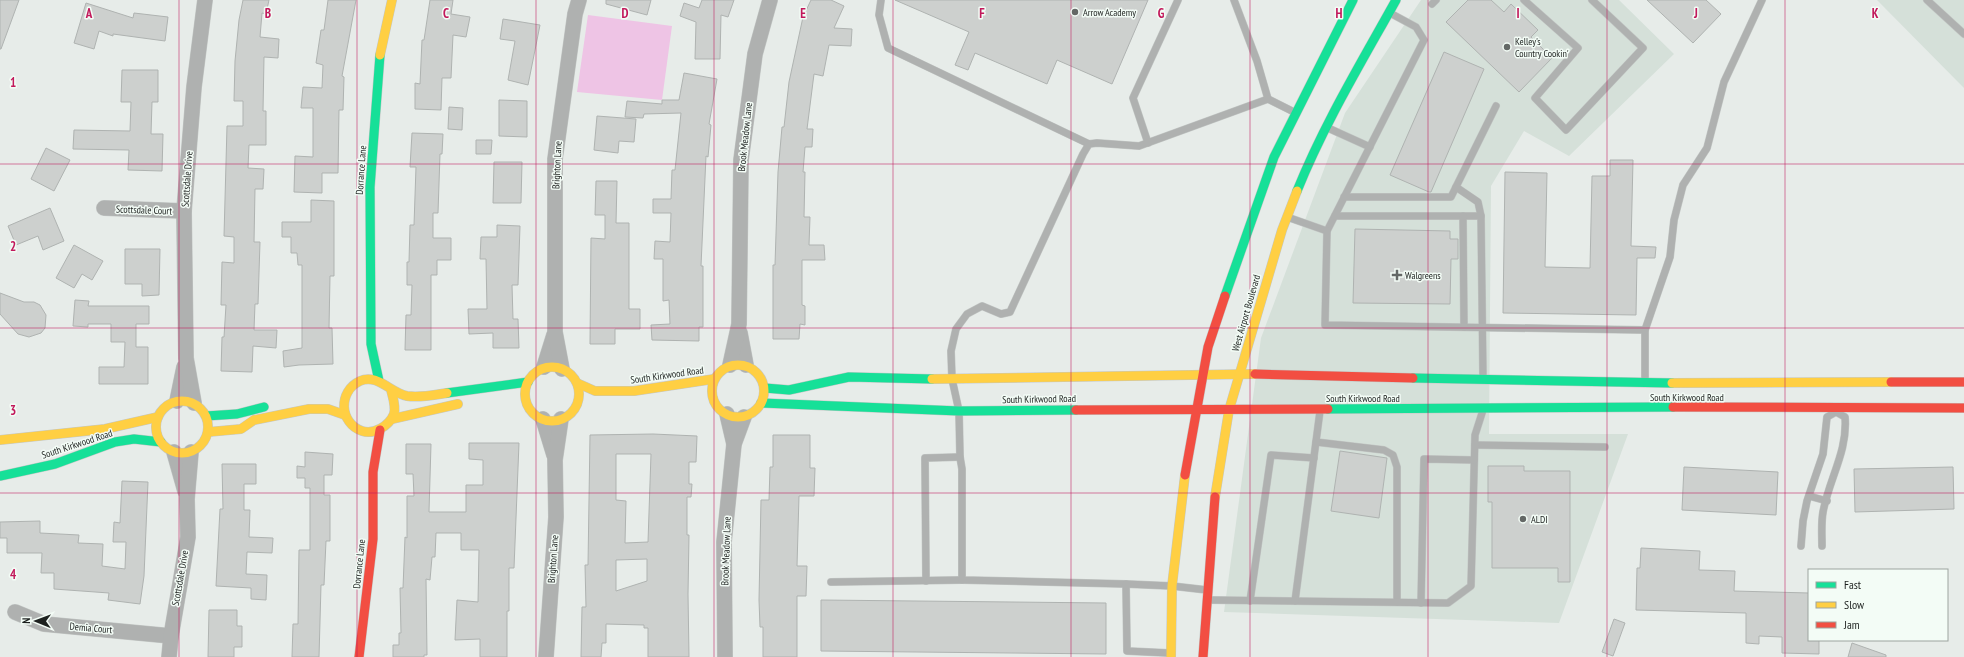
<svg xmlns="http://www.w3.org/2000/svg" width="1964" height="657" font-family="'PT Sans Narrow',sans-serif">
<rect width="100%" height="100%" fill="#e7ece9"/>
<g fill="#d5e0d9">
<polygon points="1421,0 1619,0 1674,54 1569,156 1524,131 1491,186 1489,434 1628,434 1559,623 1224,612 1261,338 1345,113"/>
<polygon points="1877,0 1964,0 1964,88"/>
</g>
<polygon fill="#eec4e5" points="588,15 672,26 662,100 577,92"/>
<g fill="#cdd0ce" stroke="#afb3b1" fill-rule="evenodd">
<polygon points="0,0 19,0 1,49 0,49"/>
<polygon points="243,0 269,0 266,14 262,13 260,37 279,39 278,58 264,57 263,111 266,111 266,145 249,145 248,168 264,169 263,189 255,189 254,242 260,242 258,304 255,304 254,330 277,330 276,348 253,346 252,372 221,371 222,337 224,337 226,305 221,305 222,262 234,263 234,237 224,236 227,126 243,126 243,101 234,101 235,61 239,20"/>
<polygon points="328,0 356,0 342,76 344,77 343,110 339,110 338,173 322,173 322,193 294,192 295,156 313,157 313,108 301,108 303,87 322,88 323,65 316,63 321,30 324,30"/>
<polygon points="430,0 453,0 451,14 470,17 466,37 453,35 451,78 442,78 441,110 415,109 415,83 420,84 422,40 424,40"/>
<polygon points="606,0 651,0 647,15 606,4"/>
<polygon points="702,0 734,0 728,17 721,15 720,59 695,59 696,22 680,16 684,3 699,8"/>
<polygon points="811,0 831,0 844,6 834,28 852,29 851,46 829,45 823,76 814,74 807,129 813,129 812,147 805,147 803,172 805,172 804,217 810,217 809,245 824,245 825,260 802,260 802,305 805,306 805,325 800,324 799,339 773,339 773,265 775,265 778,172 782,127 784,127 789,82 803,17"/>
<polygon points="895,0 1148,0 1112,84 1057,60 1047,84 975,53 968,70 955,65 969,32"/>
<polygon points="1468,0 1491,0 1504,12 1511,4 1538,30 1531,37 1552,58 1519,92 1446,22"/>
<polygon points="1647,0 1706,0 1721,14 1693,43"/>
<polygon points="86,3 133,18 134,13 168,17 165,41 113,34 113,36 99,31 94,49 74,43"/>
<polygon points="503,19 540,25 528,85 508,80 515,41 500,39"/>
<polygon points="1444,52 1484,69 1431,192 1429,192 1390,175"/>
<polygon points="122,70 158,70 158,102 152,102 151,134 163,134 162,171 128,170 129,150 73,149 74,130 130,131 131,102 121,102"/>
<polygon points="684,73 717,79 709,124 711,125 708,157 706,156 701,266 703,266 703,327 699,327 699,341 652,340 651,325 670,324 669,300 663,301 663,259 654,259 655,241 670,242 671,213 653,213 653,199 671,199 672,170 675,170 681,113 644,114 643,118 625,117 627,101 662,104 662,100 679,100"/>
<polygon points="499,100 527,101 527,137 499,136"/>
<polygon points="449,107 463,108 462,130 448,129"/>
<polygon points="597,116 636,119 634,142 619,141 618,153 594,150"/>
<polygon points="412,133 443,134 442,154 440,154 438,213 433,213 433,238 451,238 451,260 437,260 437,275 431,275 431,350 405,350 406,315 411,315 412,285 407,285 407,262 409,262 410,225 414,225 416,167 410,167"/>
<polygon points="476,140 492,140 491,154 476,154"/>
<polygon points="46,148 70,160 54,191 31,179"/>
<polygon points="1610,160 1633,160 1631,246 1656,247 1655,258 1637,258 1636,315 1503,313 1505,172 1547,173 1545,267 1590,268 1592,176 1610,176"/>
<polygon points="494,162 522,162 521,203 493,203"/>
<polygon points="596,181 617,181 616,223 629,223 629,309 640,309 640,329 615,329 615,344 590,344 591,238 605,239 605,215 595,215"/>
<polygon points="311,200 334,201 334,276 330,276 329,328 332,328 333,364 299,365 284,367 283,351 302,348 302,265 298,265 297,253 291,253 291,237 282,237 282,222 311,222"/>
<polygon points="50,208 64,241 43,250 38,236 16,245 8,226"/>
<polygon points="497,225 520,226 518,285 512,285 513,319 518,319 519,348 493,348 493,333 469,334 468,309 487,309 486,259 480,259 481,237 497,237"/>
<polygon points="1355,229 1450,231 1450,239 1458,239 1458,259 1451,259 1450,304 1353,303"/>
<polygon points="74,245 103,261 92,280 82,274 74,288 56,278"/>
<polygon points="125,249 160,249 159,295 142,296 142,284 125,284"/>
<polygon points="0,293 24,302 34,302 40,305 46,315 45,328 41,333 29,337 18,334 0,314"/>
<polygon points="75,300 89,301 88,306 149,306 149,324 136,324 136,347 148,347 148,384 99,384 99,367 124,367 125,342 111,342 111,324 88,324 88,327 73,326"/>
<path d="M653 434 697 436 696 462H689V484H692L691 497H687V535H689L688 594 689 657H648V628H644V625L606 624V643H602L601 657H581L582 607H586L585 565H588L590 435ZM616 454H651L648 542 625 543 626 501 616 500ZM647 559V581L616 591V560Z"/>
<polygon points="773,435 810,435 810,468 815,468 814,496 799,496 797,566 807,566 806,596 797,596 797,657 763,657 763,627 760,627 759,600 761,500 769,500 770,467 773,467"/>
<polygon points="469,443 519,443 514,568 509,568 509,611 507,611 507,657 480,657 480,639 455,640 457,600 478,602 479,550 461,550 461,533 436,533 435,557 432,557 430,580 426,579 427,655 424,655 424,657 393,657 393,645 399,645 399,633 401,633 400,588 403,588 405,537 407,538 407,496 414,496 413,474 406,474 406,444 431,444 429,512 466,512 466,485 483,485 483,460 469,459"/>
<polygon points="1340,451 1387,458 1379,518 1331,511"/>
<polygon points="305,452 333,454 332,475 324,475 324,495 330,495 330,541 326,541 324,585 321,585 319,657 292,657 293,624 298,624 299,550 310,550 310,488 305,488 305,478 297,478 297,466 305,467"/>
<polygon points="222,464 256,464 256,484 244,484 244,510 250,510 249,537 273,538 272,553 247,552 246,574 267,575 266,600 251,599 251,588 216,586 220,509 223,509"/>
<polygon points="1488,466 1524,466 1524,471 1570,471 1570,582 1558,582 1558,568 1492,568 1492,502 1488,502"/>
<polygon points="1684,467 1778,472 1776,515 1682,510"/>
<polygon points="1953,467 1954,509 1855,512 1854,469"/>
<polygon points="122,481 148,482 144,576 140,604 108,600 109,593 54,589 54,573 41,573 42,553 7,553 7,538 0,538 0,522 40,521 40,533 79,535 78,543 103,544 102,566 125,569 126,542 113,542 114,522 120,523"/>
<polygon points="1641,548 1700,551 1699,570 1735,571 1734,591 1809,593 1809,640 1819,640 1819,654 1782,653 1782,637 1759,636 1759,644 1746,643 1746,613 1636,610 1637,568 1640,568"/>
<polygon points="821,600 1106,603 1106,654 821,651"/>
<polygon points="209,610 237,610 237,626 242,626 242,647 234,647 234,657 208,657"/>
<polygon points="1614,619 1625,623 1613,656 1602,652"/>
<polygon points="1852,643 1886,655 1886,657 1848,657"/>
</g>
<g fill="none" stroke-linecap="round" stroke-linejoin="round">
<defs>
<g id="lane">
<polyline points="881,0 879,15 888,48 1089,144"/>
<polyline points="1234,0 1257,61 1268,99"/>
<polyline points="1524,0 1578,48 1535,98 1566,130 1643,48 1592,0"/>
<polyline points="1927,0 1964,34"/>
<polyline points="1432,4 1436,0"/>
<polyline points="1390,13 1416,27 1424,40 1327,231 1325,325 1645,330"/>
<polyline points="1328,128 1370,147"/>
<polyline points="1148,143 1133,98 1178,0"/>
<polyline points="1456,187 1478,202 1481,216 1483,377"/>
<polyline points="1344,197 1451,197 1496,106"/>
<polyline points="1335,216 1481,216"/>
<polyline points="1463,216 1464,327"/>
<polyline points="1290,218 1327,231"/>
<polyline points="1645,380 1645,330 1670,257 1674,220 1683,185 1707,148 1724,82 1762,0"/>
<polyline points="1316,442 1384,450 1393,455 1397,467 1397,602"/>
<polyline points="1475,445 1605,447"/>
<polyline points="1809,496 1827,501"/>
<polyline points="1801,546 1803,521 1807,501 1823,454 1827,417 1834,413"/>
<path d="M1822 546C1822 535 1821 523 1823 512 1829 479 1848 451 1845 417L1838 413"/>
<polyline points="926,581 925,458 960,457"/>
<polyline points="831,582 962,580"/>
<polyline points="1126,584 962,580 962,469 960,457 959,411 952,379 951,351 956,329 967,314 982,306 1001,314 1010,312 1083,154 1089,144 1097,143 1139,146 1268,99 1294,112"/>
<polyline points="1208,600 1448,603 1471,586 1475,435 1483,410"/>
<polyline points="1250,601 1271,455 1314,458"/>
<polyline points="1295,601 1320,411"/>
<polyline points="1421,603 1424,459 1474,460"/>
<polyline points="1169,653 1127,651 1126,584 1172,586 1207,590"/>
</g>
<g id="street">
<polyline points="104,208 184,211"/>
<polyline points="740,333 746,365"/>
<polyline points="730,365 739,324 741,160 755,54 770,0"/>
<polyline points="544,367 554,335"/>
<polyline points="562,369 555,332 555,159 575,14 579,0"/>
<polyline points="177,401 184,367"/>
<polyline points="194,403 186,358 184,211 194,87 205,0"/>
<polyline points="727,414 734,444"/>
<polyline points="543,419 554,455"/>
<polyline points="174,452 185,491"/>
<polyline points="15,612 44,624 171,636"/>
<polyline points="169,657 171,636 188,537 187,499 191,452"/>
<polyline points="546,657 556,517 555,460 561,419"/>
<polyline points="725,657 724,542 734,444 744,417"/>
</g>
<g id="fast">
<path d="M1297 191C1324 124 1361 63 1396 0"/>
<polyline points="1225,296 1274,157 1353,0"/>
<polyline points="1413,378 1672,383"/>
<polyline points="379,381 371,344 370,187 380,55"/>
<polyline points="765,388 789,390 849,377 932,379"/>
<polyline points="447,393 528,382"/>
<polyline points="761,403 959,411 1076,410"/>
<polyline points="1328,409 1673,407"/>
<polyline points="206,416 237,414 264,407"/>
<polyline points="0,476 55,464 115,442 134,439 161,442"/>
</g>
<g id="slow">
<polyline points="380,55 392,0"/>
<circle cx="738" cy="391" r="26"/>
<circle cx="552" cy="394" r="27"/>
<polyline points="932,379 1255,374"/>
<polyline points="577,383 595,391 634,391 714,379"/>
<polyline points="1672,383 1891,382"/>
<path d="M391 390C393 398 396 406 394 414 389 426 374 435 362 431 339 423 338 391 360 381 377 373 391 393 407 396 421 398 433 395 447 393"/>
<circle cx="182" cy="427" r="26"/>
<polyline points="392,419 458,404"/>
<polyline points="208,432 241,429 254,420 309,409 328,409 345,415"/>
<polyline points="0,440 105,429 158,417"/>
<polyline points="1215,497 1229,410 1282,230 1297,191"/>
<polyline points="1171,657 1172,586 1185,475"/>
</g>
<g id="jam">
<polyline points="1255,374 1413,378"/>
<polyline points="1891,382 1964,382"/>
<polyline points="1673,407 1964,408"/>
<polyline points="1076,410 1328,409"/>
<polyline points="1185,475 1208,347 1225,296"/>
<polyline points="359,657 373,539 373,472 380,430"/>
<polyline points="1203,657 1215,497"/>
</g>
</defs>
<use href="#lane" stroke="#c3c7c5" stroke-width="8"/>
<use href="#street" stroke="#c3c7c5" stroke-width="16"/>
<use href="#fast" stroke="#c3c7c5" stroke-width="10"/>
<use href="#slow" stroke="#c3c7c5" stroke-width="10"/>
<use href="#jam" stroke="#c3c7c5" stroke-width="10"/>
<use href="#lane" stroke="#afb1b0" stroke-width="7"/>
<use href="#street" stroke="#afb1b0" stroke-width="15"/>
<use href="#fast" stroke="#16e098" stroke-width="9"/>
<use href="#slow" stroke="#ffcf43" stroke-width="9"/>
<use href="#jam" stroke="#f24e42" stroke-width="9"/>
</g>
<path fill="none" stroke="#c2185b" stroke-width="1" stroke-opacity="0.55" d="M179 0V657M357 0V657M536 0V657M714 0V657M893 0V657M1071 0V657M1250 0V657M1428 0V657M1607 0V657M1785 0V657M0 164H1964M0 328H1964M0 493H1964"/>
<g fill="#646866" stroke="#f3fcf6" stroke-width="1.5">
<circle cx="1075" cy="12" r="4"/>
<circle cx="1507" cy="47" r="4"/>
<path d="M1395 269h4v4h4v4h-4v4h-4v-4h-4v-4h4z"/>
<circle cx="1523" cy="519" r="4"/>
</g>
<g text-anchor="middle" dominant-baseline="central" stroke-width="3" stroke-linejoin="round" paint-order="stroke">
<g font-size="10" fill="#1d211f" stroke="#f3fcf6" text-anchor="start">
<text x="1083" y="12">Arrow Academy</text>
<text x="1515" y="41">Kelley's<tspan x="1515" dy="12">Country Cookin'</tspan></text>
<text x="1405" y="275">Walgreens</text>
<text x="1531" y="519">ALDI</text>
</g>
<g font-size="10" fill="#1d211f" stroke="#f3fcf6">
<text transform="translate(745 137) rotate(-84)">Brook Meadow Lane</text>
<text transform="translate(557 165) rotate(-87)">Brighton Lane</text>
<text transform="translate(361 170) rotate(-86)">Dorrance Lane</text>
<text transform="translate(187 179) rotate(-86)">Scottsdale Drive</text>
<text transform="translate(144 210) rotate(2)">Scottsdale Court</text>
<text transform="translate(1246 313) rotate(-74)">West Airport Boulevard</text>
<text transform="translate(667 375) rotate(-8)">South Kirkwood Road</text>
<text x="1687" y="397">South Kirkwood Road</text>
<text x="1363" y="398">South Kirkwood Road</text>
<text transform="translate(1039 399) rotate(-1)">South Kirkwood Road</text>
<text transform="translate(77 444) rotate(-18)">South Kirkwood Road</text>
<text transform="translate(726 551) rotate(-88)">Brook Meadow Lane</text>
<text transform="translate(553 559) rotate(-86)">Brighton Lane</text>
<text transform="translate(359 564) rotate(-84)">Dorrance Lane</text>
<text transform="translate(180 578) rotate(-80)">Scottsdale Drive</text>
<text transform="translate(91 628) rotate(5)">Demia Court</text>
</g>
</g>
<g font-size="13" text-anchor="middle" font-weight="bold" fill="#c2185b" stroke="#f3fcf6" stroke-width="3" stroke-linejoin="round" paint-order="stroke">
<text x="89" y="18">A</text>
<text x="268" y="18">B</text>
<text x="446" y="18">C</text>
<text x="625" y="18">D</text>
<text x="803" y="18">E</text>
<text x="982" y="18">F</text>
<text x="1161" y="18">G</text>
<text x="1339" y="18">H</text>
<text x="1518" y="18">I</text>
<text x="1696" y="18">J</text>
<text x="1875" y="18">K</text>
<text x="13" y="87">1</text>
<text x="13" y="251">2</text>
<text x="13" y="415">3</text>
<text x="13" y="579">4</text>
</g>
<rect x="1808" y="569" width="140" height="72" fill="#f3fcf6" stroke="#9da4a0"/>
<rect x="1816" y="582" width="20" height="6" fill="#16e098" stroke="#9da4a0"/>
<text x="1844" y="589" font-size="12" fill="#1d211f">Fast</text>
<rect x="1816" y="602" width="20" height="6" fill="#ffcf43" stroke="#9da4a0"/>
<text x="1844" y="609" font-size="12" fill="#1d211f">Slow</text>
<rect x="1816" y="622" width="20" height="6" fill="#f24e42" stroke="#9da4a0"/>
<text x="1844" y="629" font-size="12" fill="#1d211f">Jam</text>
<g transform="translate(36 621) rotate(271)" stroke="#f3fcf6" stroke-width="3" paint-order="stroke">
<path d="M0-3L7 15L0 10L-7 15Z" fill="#1d211f"/>
<text y="-6" font-size="11" font-weight="bold" text-anchor="middle" fill="#1d211f">N</text>
</g>
</svg>
